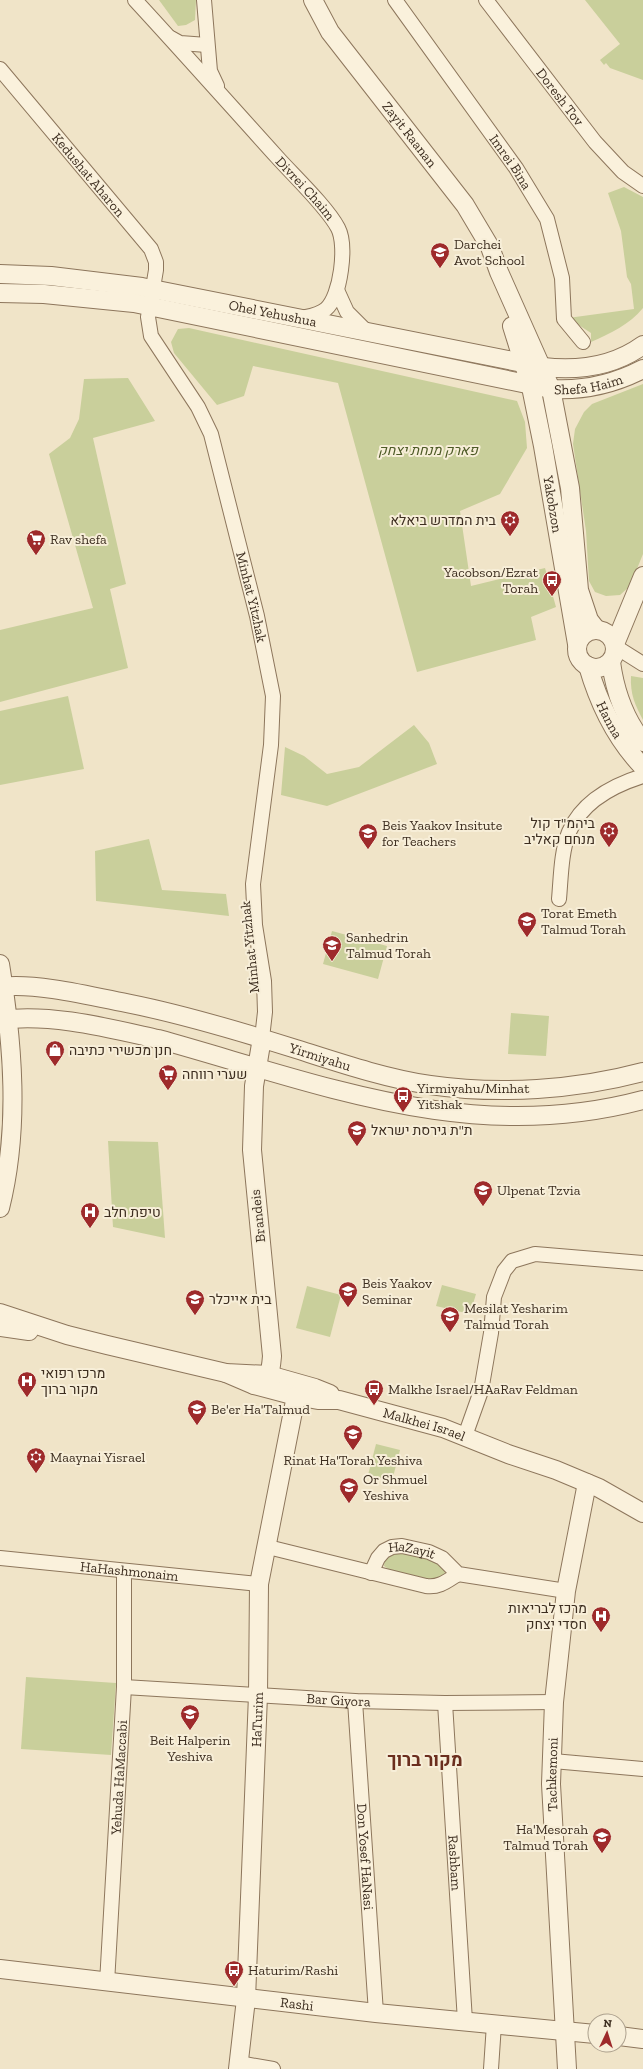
<svg xmlns="http://www.w3.org/2000/svg" width="643" height="2069" font-family="'Zilla Slab',Heebo,serif">
<rect width="100%" height="100%" fill="#f0e4c8"/>
<g fill="#c9cf9b">
<polygon points="159,0 196,0 195,20 186,25 178,26"/>
<polygon points="585,0 643,0 643,80 610,68 606,63 604,65 600,60 620,44"/>
<path d="M624 187 643 197V308C629 325 611 333 591 342V333L568 318 634 309 631 284 627 277 621 231 608 193Z"/>
<polygon points="189,328 517,401 525,422 527,448 500,494 460,511 471,586 545,568 556,607 531,617 536,640 417,672 338,383 253,366 244,396 217,405 174,353 171,342 178,329"/>
<polygon points="128,378 155,421 93,438 126,584 110,589 128,668 0,702 0,630 93,608 49,454 70,438 79,419 84,379"/>
<polygon points="643,384 643,554 630,586 620,595 606,596 595,592 589,581 586,531 573,444 575,429 584,412 592,404"/>
<path d="M631 676 643 678V720C635 705 630 694 631 676Z"/>
<polygon points="68,696 84,769 0,785 0,711"/>
<polygon points="414,725 429,743 437,764 327,806 281,795 285,747 304,756 327,774 359,767"/>
<polygon points="149,839 162,890 226,894 229,916 96,901 95,851"/>
<polygon points="332,931 387,946 378,979 323,964"/>
<polygon points="511,1013 549,1016 546,1056 508,1054"/>
<polygon points="108,1141 158,1142 165,1238 113,1227"/>
<polygon points="442,1285 476,1294 470,1314 436,1306"/>
<polygon points="307,1286 341,1295 330,1337 296,1328"/>
<polygon points="376,1444 400,1450 392,1481 368,1475"/>
<path d="M409 1552 432 1560 446 1571 442 1577C425 1582 398 1577 384 1566L385 1558 395 1553Z"/>
<polygon points="26,1677 116,1683 111,1755 21,1749"/>
</g>
<g fill="none" stroke-linecap="round" stroke-linejoin="round">
<defs>
<g id="minor">
<path id="s1" d="M135 0C183 52 230 105 277 157 294 176 327 207 338 228 347 245 341 296 326 309 319 315 310 316 301 318"/>
<polyline points="204,0 210,71 217,86"/>
<path id="s2" d="M395 0 516 168 547 219 562 278 564 319 583 342"/>
<path id="s3" d="M486 0 595 142 623 172 643 186"/>
<polyline points="171,38 180,43 207,45"/>
<path id="s4" d="M0 69 151 249 156 262V270L148 317 151 336 198 407 211 434 257 616 273 696 271 745 253 884 255 925 264 981 265 1012 262 1038"/>
<polyline points="337,290 347,312 367,332"/>
<polyline points="616,647 643,664"/>
<path d="M559 899C561 877 561 852 569 832 582 802 614 785 643 776"/>
<polyline points="465,1436 481,1391 491,1333 494,1297 504,1271 512,1261 535,1254 643,1263"/>
<path d="M268 1547 426 1586C439 1588 447 1581 458 1574"/>
<path id="s5" d="M0 1558 259 1584"/>
<path id="s6" d="M371 1573 378 1558 384 1551 392 1547 402 1546 429 1552 442 1558 458 1574 566 1591"/>
<path id="s7" d="M124 1687 355 1701 445 1703 554 1702"/>
<path id="s8" d="M355 1701 376 2013"/>
<path id="s9" d="M445 1703 465 2021"/>
<polyline points="553,1761 643,1769"/>
<path id="s10" d="M107 1983 124 1687V1571"/>
<polyline points="239,2063 273,2069"/>
<polyline points="491,2069 494,2024"/>
</g>
<g id="tertiary">
<path id="s11" d="M313 0 330 32 465 205 490 247 499 272 551 389 570 488 579 590 589 620 596 629"/>
<path id="s12" d="M0 274 51 276 142 287 543 367C578 371 614 366 643 345"/>
<path id="s13" d="M0 293 44 294 134 303 551 389C583 391 614 384 643 369"/>
<path id="s14" d="M512 326 531 387 543 446 577 644"/>
<circle cx="596" cy="649" r="19"/>
<polyline points="615,644 643,576"/>
<path d="M611 662C615 692 624 718 643 742"/>
<path id="s15" d="M588 666C599 704 615 738 643 767"/>
<path d="M0 964C13 1044 20 1128 0 1208"/>
<path id="s16" d="M0 987C36 982 95 997 131 1004 186 1015 242 1032 296 1049 340 1063 384 1078 430 1085 499 1095 576 1090 643 1072"/>
<path d="M0 1020C51 1013 108 1028 158 1039 321 1084 471 1146 643 1100"/>
<polyline points="0,1313 67,1335 107,1345 226,1373 269,1375 315,1388 330,1394"/>
<polyline points="0,1327 29,1331"/>
<path id="s17" d="M226 1373 254 1385 296 1396 318 1400H339L443 1428 508 1454 556 1470 599 1488 643 1513"/>
<path d="M254 1385C270 1385 271 1368 272 1356L252 1150 254 1086 262 1038"/>
<path id="s18" d="M0 1969 376 2013 595 2034"/>
<polyline points="619,2036 643,2039"/>
<path id="s19" d="M238 2069 246 1999 258 1695 259 1584 296 1396"/>
<path id="s20" d="M567 2069 551 1784 554 1702 566 1591 587 1483"/>
</g>
</defs>
<use href="#minor" stroke="#8d765c" stroke-width="16"/>
<use href="#tertiary" stroke="#8d765c" stroke-width="20"/>
<use href="#minor" stroke="#faf1dc" stroke-width="14"/>
<use href="#tertiary" stroke="#faf1dc" stroke-width="18"/>
</g>
<defs>
<symbol id="school-pin" viewBox="-11 -11 22 30"><path d="M0 17L-7.5 6A9.5 9.5 0 1 1 7.5 6Z" fill="#9e2a2b" stroke="#f7eed8"/><path d="M0-5L7-2L0 1L-7-2ZM-4 1L0 2.5L4 1V4Q0 6-4 4Z" fill="#fff"/></symbol>
<symbol id="synagogue-pin" viewBox="-11 -11 22 30"><path d="M0 17L-7.5 6A9.5 9.5 0 1 1 7.5 6Z" fill="#9e2a2b" stroke="#f7eed8"/><path d="M0-6.5L5.6 3.2H-5.6ZM0 6.5L5.6-3.2H-5.6Z" fill="#fff"/></symbol>
<symbol id="supermarket-pin" viewBox="-11 -11 22 30"><path d="M0 17L-7.5 6A9.5 9.5 0 1 1 7.5 6Z" fill="#9e2a2b" stroke="#f7eed8"/><path d="M-6-5.5h2.5l.6 2H6L4.5 2H-2.5L-4.4-4H-6ZM-1.5 3.2a1.3 1.3 0 1 0 .1 0ZM3 3.2a1.3 1.3 0 1 0 .1 0Z" fill="#fff"/></symbol>
<symbol id="bus-pin" viewBox="-11 -11 22 30"><path d="M0 17L-7.5 6A9.5 9.5 0 1 1 7.5 6Z" fill="#9e2a2b" stroke="#f7eed8"/><path d="M-5-6H5V4H4V6H2V4H-2V6H-4V4H-5ZM-3.5-4V0h7V-4ZM-3.5 1.2v1.5H-2V1.2ZM2 1.2v1.5H3.5V1.2Z" fill="#fff"/></symbol>
<symbol id="university-pin" viewBox="-11 -11 22 30"><path d="M0 17L-7.5 6A9.5 9.5 0 1 1 7.5 6Z" fill="#9e2a2b" stroke="#f7eed8"/><path d="M0-5L7-2L0 1L-7-2ZM-4 1L0 2.5L4 1V4Q0 6-4 4Z" fill="#fff"/></symbol>
<symbol id="shop-pin" viewBox="-11 -11 22 30"><path d="M0 17L-7.5 6A9.5 9.5 0 1 1 7.5 6Z" fill="#9e2a2b" stroke="#f7eed8"/><path d="M-5-2.5h2.3a2.7 3.5 0 0 1 5.4 0H5L5.5 6h-11ZM-1.5-2.5h3a1.5 2.3 0 0 0-3 0Z" fill="#fff"/></symbol>
<symbol id="hospital-pin" viewBox="-11 -11 22 30"><path d="M0 17L-7.5 6A9.5 9.5 0 1 1 7.5 6Z" fill="#9e2a2b" stroke="#f7eed8"/><path d="M-5-5h3v3.5h4V-5h3V5h-3V1.5h-4V5h-3Z" fill="#fff"/></symbol>
</defs>
<g fill-rule="evenodd">
<use href="#school-pin" x="429" y="241" width="22" height="30"/>
<use href="#synagogue-pin" x="499" y="509" width="22" height="30"/>
<use href="#supermarket-pin" x="25" y="528" width="22" height="30"/>
<use href="#bus-pin" x="541" y="569" width="22" height="30"/>
<use href="#synagogue-pin" x="598" y="820" width="22" height="30"/>
<use href="#university-pin" x="357" y="822" width="22" height="30"/>
<use href="#school-pin" x="516" y="910" width="22" height="30"/>
<use href="#school-pin" x="321" y="934" width="22" height="30"/>
<use href="#shop-pin" x="44" y="1039" width="22" height="30"/>
<use href="#supermarket-pin" x="157" y="1063" width="22" height="30"/>
<use href="#bus-pin" x="392" y="1085" width="22" height="30"/>
<use href="#school-pin" x="346" y="1119" width="22" height="30"/>
<use href="#school-pin" x="472" y="1179" width="22" height="30"/>
<use href="#hospital-pin" x="79" y="1201" width="22" height="30"/>
<use href="#school-pin" x="337" y="1280" width="22" height="30"/>
<use href="#school-pin" x="184" y="1288" width="22" height="30"/>
<use href="#school-pin" x="439" y="1305" width="22" height="30"/>
<use href="#hospital-pin" x="16" y="1370" width="22" height="30"/>
<use href="#bus-pin" x="363" y="1378" width="22" height="30"/>
<use href="#school-pin" x="186" y="1398" width="22" height="30"/>
<use href="#school-pin" x="342" y="1423" width="22" height="30"/>
<use href="#synagogue-pin" x="25" y="1446" width="22" height="30"/>
<use href="#school-pin" x="338" y="1476" width="22" height="30"/>
<use href="#hospital-pin" x="590" y="1605" width="22" height="30"/>
<use href="#school-pin" x="179" y="1703" width="22" height="30"/>
<use href="#school-pin" x="591" y="1826" width="22" height="30"/>
<use href="#bus-pin" x="223" y="1959" width="22" height="30"/>
</g>
<g text-anchor="middle" dominant-baseline="central" stroke-width="4" stroke-linejoin="round" paint-order="stroke">
<g font-size="14" fill="#3d2e20" stroke="#f7eed8">
<text stroke="none"><textPath href="#s3" startOffset="122">Doresh Tov</textPath></text>
<text stroke="none"><textPath href="#s11" startOffset="166">Zayit Raanan</textPath></text>
<text stroke="none"><textPath href="#s2" startOffset="199">Imrei Bina</textPath></text>
<text stroke="none"><textPath href="#s4" startOffset="138">Kedushat Aharon</textPath></text>
<text stroke="none"><textPath href="#s1" startOffset="254">Divrei Chaim</textPath></text>
<text stroke="none"><textPath href="#s12" startOffset="276">Ohel Yehushua</textPath></text>
<text stroke="none"><textPath href="#s13" startOffset="598">Shefa Haim</textPath></text>
<text stroke="none"><textPath href="#s14" startOffset="183">Yakobzon</textPath></text>
<text stroke="none"><textPath href="#s4" startOffset="607">Minhat Yitzhak</textPath></text>
<text stroke="none"><textPath href="#s15" startOffset="58">Hanna</textPath></text>
<text transform="translate(250 947) rotate(-96)">Minhat Yitzhak</text>
<text stroke="none"><textPath href="#s16" startOffset="329">Yirmiyahu</textPath></text>
<text transform="translate(258 1216) rotate(-96)">Brandeis</text>
<text stroke="none"><textPath href="#s17" startOffset="206">Malkhei Israel</textPath></text>
<text stroke="none"><textPath href="#s6" startOffset="55">HaZayit</textPath></text>
<text stroke="none"><textPath href="#s5" startOffset="130">HaHashmonaim</textPath></text>
<text stroke="none"><textPath href="#s7" startOffset="215">Bar Giyora</textPath></text>
<text stroke="none"><textPath href="#s19" startOffset="350">HaTurim</textPath></text>
<text stroke="none"><textPath href="#s20" startOffset="295">Tachkemoni</textPath></text>
<text stroke="none"><textPath href="#s10" startOffset="206">Yehuda HaMaccabi</textPath></text>
<text stroke="none"><textPath href="#s8" startOffset="156">Don Yosef HaNasi</textPath></text>
<text stroke="none"><textPath href="#s9" startOffset="160">Rashbam</textPath></text>
<text stroke="none"><textPath href="#s18" startOffset="299">Rashi</textPath></text>
</g>
<g font-size="14" fill="#3d2e20" stroke="#f7eed8" text-anchor="start">
<text x="454" y="244">Darchei<tspan x="454" dy="16">Avot School</tspan></text>
<text x="496" y="520" text-anchor="end">בית המדרש ביאלא</text>
<text x="50" y="539">Rav shefa</text>
<text x="538" y="572" text-anchor="end">Yacobson/Ezrat<tspan x="538" dy="16">Torah</tspan></text>
<text x="595" y="823" text-anchor="end">ביהמ"ד קול<tspan x="595" dy="16">מנחם קאליב</tspan></text>
<text x="382" y="825">Beis Yaakov Insitute<tspan x="382" dy="16">for Teachers</tspan></text>
<text x="541" y="913">Torat Emeth<tspan x="541" dy="16">Talmud Torah</tspan></text>
<text x="346" y="937">Sanhedrin<tspan x="346" dy="16">Talmud Torah</tspan></text>
<text x="69" y="1050">חנן מכשירי כתיבה</text>
<text x="182" y="1074">שערי רווחה</text>
<text x="417" y="1088">Yirmiyahu/Minhat<tspan x="417" dy="16">Yitshak</tspan></text>
<text x="371" y="1130">ת"ת גירסת ישראל</text>
<text x="497" y="1190">Ulpenat Tzvia</text>
<text x="104" y="1212">טיפת חלב</text>
<text x="362" y="1283">Beis Yaakov<tspan x="362" dy="16">Seminar</tspan></text>
<text x="209" y="1299">בית אייכלר</text>
<text x="464" y="1308">Mesilat Yesharim<tspan x="464" dy="16">Talmud Torah</tspan></text>
<text x="41" y="1373">מרכז רפואי<tspan x="41" dy="16">מקור ברוך</tspan></text>
<text x="388" y="1389">Malkhe Israel/HAaRav Feldman</text>
<text x="211" y="1409">Be'er Ha'Talmud</text>
<text x="50" y="1457">Maaynai Yisrael</text>
<text x="353" y="1460" text-anchor="middle">Rinat Ha'Torah Yeshiva</text>
<text x="363" y="1479">Or Shmuel<tspan x="363" dy="16">Yeshiva</tspan></text>
<text x="587" y="1608" text-anchor="end">מרכז לבריאות<tspan x="587" dy="16">חסדי יצחק</tspan></text>
<text x="190" y="1740" text-anchor="middle">Beit Halperin<tspan x="190" dy="16">Yeshiva</tspan></text>
<text x="588" y="1829" text-anchor="end">Ha'Mesorah<tspan x="588" dy="16">Talmud Torah</tspan></text>
<text x="248" y="1970">Haturim/Rashi</text>
</g>
<g font-size="14" font-style="italic" fill="#4d5a26" stroke="#f7eed8">
<text x="428" y="450">פארק מנחת יצחק</text>
</g>
<g font-size="18" font-weight="bold" fill="#6b2e1e" stroke="#f7eed8">
<text x="425" y="1760">מקור ברוך</text>
</g>
</g>
<g transform="translate(607 2033) rotate(4)"><circle r="19" fill="#f7eed8" stroke="#ada18e"/>
<path d="M0-3L7 15L0 10L-7 15Z" fill="#9e2a2b"/>
<text y="-6" font-size="11" font-weight="bold" text-anchor="middle" fill="#3d2e20">N</text>
</g>
</svg>
